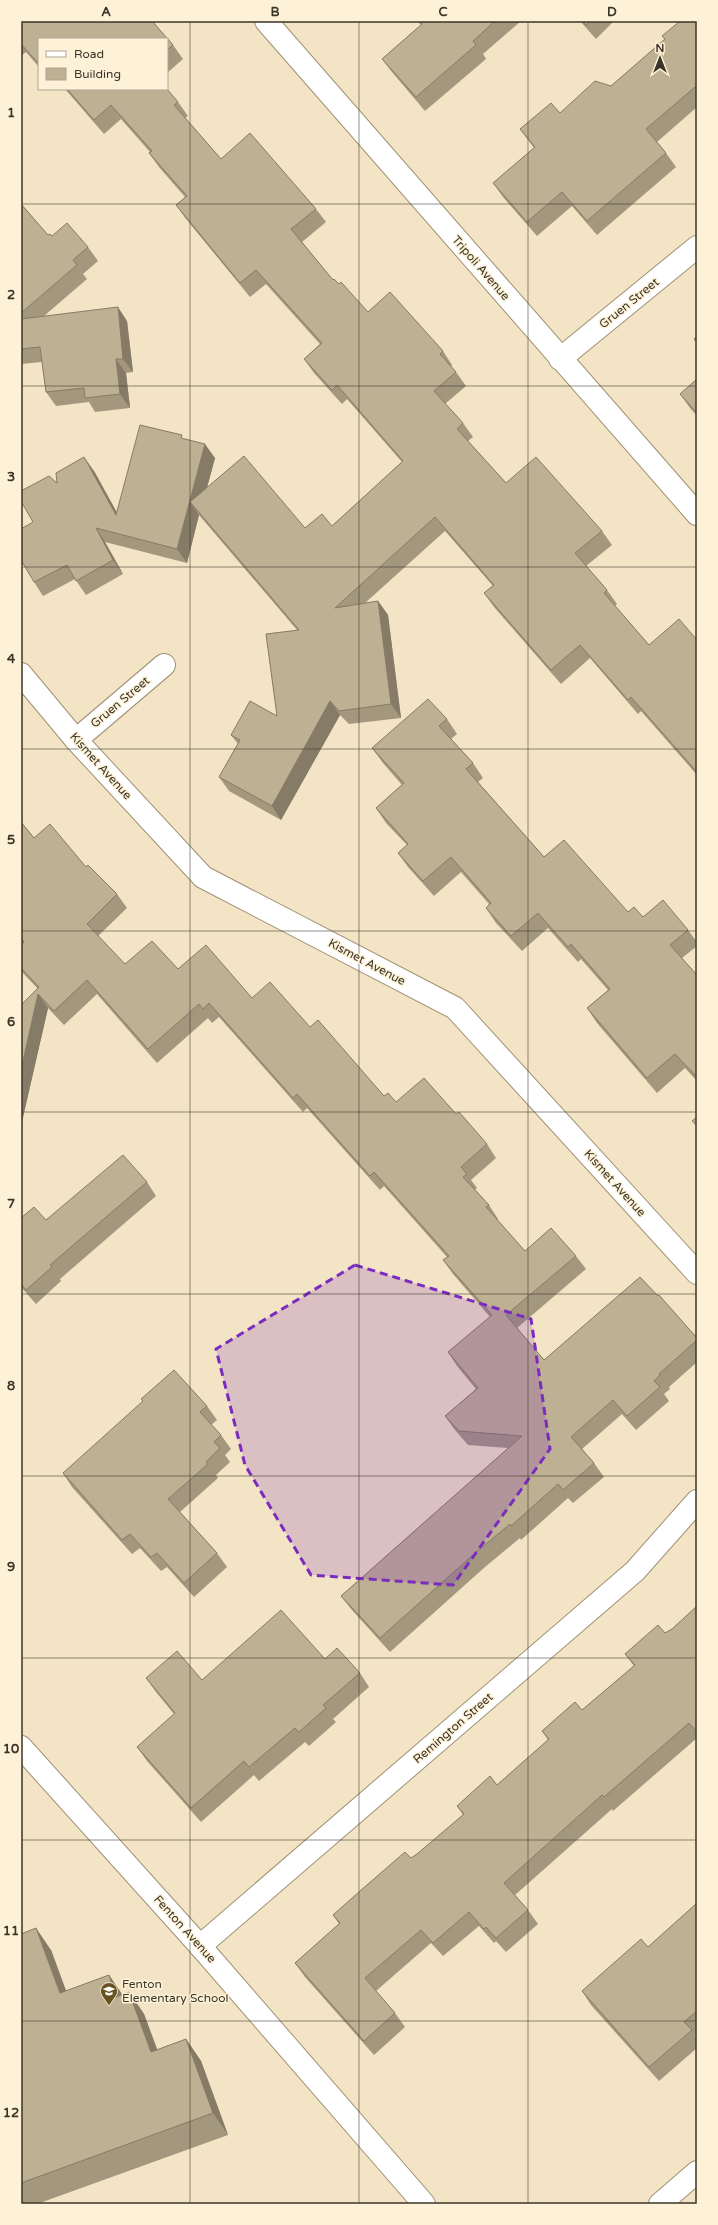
<svg xmlns="http://www.w3.org/2000/svg" width="718" height="2225" font-family="'Varela Round',sans-serif">
<rect width="100%" height="100%" fill="#f2e4c5"/>
<g fill="none" stroke-linecap="round" stroke-linejoin="round">
<defs>
<g id="street">
<polyline points="266,21 697,514"/>
<polyline points="560,359 697,247"/>
<polyline points="21,674 76,740 203,877 455,1008 697,1273"/>
<polyline points="76,740 164,665"/>
<polyline points="200,1946 635,1571 697,1501"/>
</g>
<g id="secondary">
<polyline points="21,1747 200,1946 424,2204"/>
<polyline points="660,2204 697,2172"/>
</g>
</defs>
<use href="#street" stroke="#9f9174" stroke-width="24"/>
<use href="#secondary" stroke="#9f9174" stroke-width="24"/>
<use href="#street" stroke="#fff" stroke-width="22"/>
<use href="#secondary" stroke="#fff" stroke-width="22"/>
</g>
<g fill="#a3977e">
<polygon points="21,21 152,21 173,45 183,59 167,73 167,39 39,39 39,67 26,52 21,56"/>
<polygon points="417,21 521,21 483,54 486,59 425,111 392,72 382,59 421,25"/>
<polygon points="580,21 614,21 596,39"/>
<polygon points="697,21 697,107 657,142 666,153 676,167 597,235 572,206 537,236 503,197 493,183 534,148 520,129 560,113 611,86 665,40 662,36"/>
<polygon points="65,89 167,89 178,102 188,116 185,118 221,159 316,209 326,222 302,242 333,280 368,312 443,351 452,365 451,367 456,372 466,386 445,404 463,423 473,437 468,441 506,483 602,531 612,545 586,566 607,590 617,604 615,606 649,645 697,640 697,775 641,711 638,714 590,658 561,684 494,607 484,593 493,586 445,531 365,603 378,601 388,615 401,718 349,724 340,715 281,820 229,791 219,777 238,744 231,735 277,716 297,630 199,515 187,563 105,542 123,574 86,595 75,579 43,596 34,582 33,522 57,483 94,471 117,513 185,439 215,458 207,487 305,528 332,526 402,462 347,399 342,404 314,373 304,359 320,344 266,284 250,297 186,219 176,205 185,197 159,167 149,153 150,152 121,119 104,134"/>
<polygon points="21,204 48,235 88,247 98,261 83,274 87,279 44,316 127,321 133,372 126,373 130,408 95,412 89,402 56,406 46,392 42,362 21,364"/>
<polygon points="697,379 697,416 690,408 680,394"/>
<polygon points="447,719 457,734 451,739 473,763 483,778 478,782 544,857 628,912 643,917 688,930 697,942 697,946 682,958 697,975 697,1081 685,1068 657,1093 597,1023 587,1008 608,990 581,959 578,962 548,928 522,951 496,923 486,908 489,904 461,872 434,896 408,867 398,853 407,845 386,823 376,808 402,785 383,763 372,748"/>
<polygon points="21,822 34,838 86,867 117,894 127,908 98,936 125,964 178,969 252,998 310,1027 384,1096 396,1102 456,1114 487,1144 496,1158 471,1180 477,1188 475,1190 489,1205 498,1219 497,1220 525,1251 576,1256 586,1269 517,1328 544,1360 658,1296 697,1338 697,1362 669,1387 670,1389 664,1394 669,1401 636,1430 622,1414 582,1449 594,1463 604,1477 573,1503 568,1498 521,1540 520,1538 485,1567 390,1652 351,1609 341,1596 508,1448 468,1445 455,1430 445,1416 476,1389 457,1366 448,1352 490,1317 453,1274 443,1260 447,1257 384,1186 380,1190 307,1108 303,1112 219,1017 212,1023 208,1018 157,1063 97,994 64,1025 48,1008 21,1126 21,1005 38,989 21,971 21,945 23,943 21,941"/>
<polygon points="147,1182 156,1196 60,1279 61,1281 36,1304 21,1287 21,1218 46,1220"/>
<polygon points="207,1406 217,1420 211,1425 221,1435 231,1449 225,1455 230,1462 216,1475 218,1478 180,1512 217,1553 227,1567 194,1597 167,1567 161,1571 140,1548 132,1554 72,1487 63,1473"/>
<polygon points="697,1606 697,1738 613,1811 612,1809 515,1895 528,1910 538,1924 506,1952 496,1941 494,1943 479,1926 443,1956 431,1943 376,1991 395,2013 405,2027 374,2055 305,1977 295,1963 339,1924 333,1915 417,1854 463,1815 457,1806 497,1785 548,1740 542,1731 582,1710 634,1666 625,1654 672,1629"/>
<polygon points="325,1659 360,1673 369,1687 333,1719 336,1722 309,1746 305,1742 259,1781 254,1775 201,1822 147,1761 137,1747 174,1714 156,1692 146,1678 202,1680"/>
<polygon points="697,1903 697,2033 695,2035 697,2038 697,2048 659,2081 591,2005 582,1991 648,1947"/>
<polygon points="21,1934 51,1950 66,1991 109,1975 122,1995 129,1992 144,2014 157,2050 186,2039 201,2061 228,2135 37,2204 21,2204"/>
</g>
<g fill="#857b66">
<polygon points="118,307 127,321 133,372 123,359"/>
<polygon points="116,359 126,373 130,408 120,394"/>
<polygon points="205,444 215,458 200,514 190,502 199,515 187,563 177,549"/>
<polygon points="84,457 94,471 126,529 116,515"/>
<polygon points="96,528 105,542 123,574 113,560"/>
<polygon points="378,601 388,615 401,718 391,704"/>
<polygon points="330,701 340,715 281,820 272,806"/>
<polygon points="38,994 48,1008 21,1126 21,1070"/>
<polygon points="36,1928 51,1950 75,2015 60,1993"/>
<polygon points="109,1975 124,1997 116,1997"/>
<polygon points="129,1992 144,2014 166,2073 151,2052"/>
<polygon points="186,2039 201,2061 228,2135 213,2113"/>
</g>
<g fill="#beb092" stroke="#857b66">
<polygon points="21,21 152,21 173,45 167,50 167,39 39,39 39,64 21,44"/>
<polygon points="420,21 495,21 473,41 476,45 416,97 382,59 422,24"/>
<polygon points="583,21 590,21 586,25"/>
<polygon points="680,21 697,21 697,90 695,87 646,129 666,153 587,221 562,192 527,222 493,183 535,147 520,129 551,103 560,113 595,81 611,86 665,39 662,36"/>
<polygon points="67,89 167,89 178,102 174,105 221,159 250,133 316,209 291,229 333,280 334,279 339,284 341,282 368,312 390,292 443,351 440,354 456,372 434,391 463,423 457,429 506,483 536,457 602,531 575,553 607,590 604,593 649,645 679,619 697,640 697,772 631,697 628,700 580,645 551,670 484,593 494,585 435,517 335,608 378,601 391,704 339,711 330,701 272,806 219,777 240,740 231,735 250,701 277,716 266,634 299,630 190,502 244,456 305,528 322,514 332,526 403,461 337,385 332,390 304,359 322,343 256,270 240,283 176,205 187,196 149,153 152,151 111,105 94,120"/>
<polygon points="21,204 48,235 50,234 52,236 67,223 88,247 73,260 77,265 21,313"/>
<polygon points="118,307 123,359 116,359 120,394 85,398 84,388 46,392 40,347 21,349 21,319"/>
<polygon points="697,336 697,343 694,339"/>
<polygon points="697,379 697,413 680,394"/>
<polygon points="140,425 182,435 181,438 205,444 177,549 96,528 113,560 76,581 67,565 34,582 21,560 21,529 33,522 21,501 21,491 49,476 57,483 56,473 84,457 116,515"/>
<polygon points="428,699 447,719 439,726 473,763 466,769 544,857 564,840 628,912 634,907 643,917 663,900 688,930 670,945 697,975 697,1077 675,1054 647,1078 587,1008 610,989 571,944 568,947 538,913 511,936 486,908 491,903 451,857 423,881 398,853 408,844 376,808 404,783 372,748"/>
<polygon points="21,822 34,838 50,824 86,867 88,865 117,894 87,924 125,964 152,941 178,969 206,945 252,998 270,982 310,1027 318,1020 384,1096 388,1093 396,1102 424,1078 456,1114 459,1112 487,1144 461,1167 467,1174 463,1177 489,1205 486,1207 525,1251 551,1228 576,1256 506,1315 544,1360 640,1277 658,1296 659,1295 697,1338 697,1340 659,1374 660,1375 654,1381 660,1387 627,1416 613,1400 571,1437 594,1463 563,1490 558,1484 511,1526 510,1524 475,1553 380,1638 341,1596 522,1436 459,1431 445,1416 478,1388 448,1352 492,1315 443,1260 449,1256 374,1172 370,1176 297,1094 293,1098 209,1003 203,1009 199,1004 148,1049 87,980 54,1011 38,994 21,1070 21,1005 39,987 21,968 21,945 24,942 21,938"/>
<polygon points="697,1117 697,1126 692,1121"/>
<polygon points="123,1155 147,1182 50,1265 52,1267 26,1290 21,1284 21,1218 34,1207 46,1220"/>
<polygon points="174,1370 207,1406 200,1412 221,1435 214,1442 220,1448 206,1462 208,1464 168,1499 217,1553 184,1583 157,1553 151,1557 130,1534 122,1540 63,1473 143,1401 141,1399"/>
<polygon points="697,1606 697,1730 696,1731 689,1723 604,1797 602,1795 504,1883 528,1910 496,1938 486,1927 484,1929 469,1912 433,1943 421,1930 365,1978 395,2013 364,2041 295,1963 340,1923 333,1915 360,1891 405,1852 411,1858 417,1854 464,1814 457,1806 490,1776 497,1785 549,1739 542,1731 575,1702 582,1710 635,1665 625,1654 658,1625 665,1633 672,1629"/>
<polygon points="281,1610 325,1659 337,1648 360,1673 323,1705 326,1708 299,1732 295,1728 249,1767 244,1761 191,1808 137,1747 175,1713 146,1678 177,1651 202,1680"/>
<polygon points="697,1903 697,2011 684,2022 692,2030 649,2067 582,1991 641,1939 648,1947"/>
<polygon points="36,1928 60,1993 109,1975 116,1997 129,1992 151,2052 186,2039 213,2113 21,2183 21,1934"/>
</g>
<path fill="#7b2cbf" fill-opacity="0.2" stroke="#7b2cbf" stroke-width="3" stroke-dasharray="8 5" stroke-linejoin="round" d="M355 1265 531 1319 550 1449 453 1585 311 1575 245 1465 216 1349Z"/>
<path fill="none" stroke="#3b3529" stroke-width="1" stroke-opacity="0.55" d="M190 21V2204M359 21V2204M528 21V2204M21 204H697M21 386H697M21 567H697M21 749H697M21 931H697M21 1112H697M21 1294H697M21 1476H697M21 1658H697M21 1840H697M21 2021H697"/>
<defs>
<symbol id="school-pin" viewBox="-11 -11 22 30"><path d="M0 17L-7.5 6A9.5 9.5 0 1 1 7.5 6Z" fill="#675221" stroke="#fdf2d8"/><path d="M0-5L7-2L0 1L-7-2ZM-4 1L0 2.5L4 1V4Q0 6-4 4Z" fill="#fff"/></symbol>
</defs>
<g fill-rule="evenodd">
<use href="#school-pin" x="99" y="1981" width="20" height="27"/>
</g>
<g text-anchor="middle" dominant-baseline="central" stroke-width="3" stroke-linejoin="round" paint-order="stroke">
<g font-size="12" fill="#3b3529" stroke="#fdf2d8">
<text transform="translate(481 268) rotate(49)">Tripoli Avenue</text>
<text transform="translate(629 303) rotate(-39)">Gruen Street</text>
<text transform="translate(120 702) rotate(-40)">Gruen Street</text>
<text transform="translate(101 766) rotate(48)">Kismet Avenue</text>
<text transform="translate(367 962) rotate(28)">Kismet Avenue</text>
<text transform="translate(615 1183) rotate(48)">Kismet Avenue</text>
<text transform="translate(453 1728) rotate(-41)">Remington Street</text>
<text transform="translate(185 1929) rotate(48)">Fenton Avenue</text>
</g>
<g font-size="12" fill="#3b3529" stroke="#fdf2d8" text-anchor="start">
<text x="122" y="1984">Fenton<tspan x="122" dy="14">Elementary School</tspan></text>
</g>
</g>
<rect width="718" height="2225" fill="none" stroke="#fdf2d8" stroke-width="44"/>
<rect x="38" y="38" width="130" height="52" fill="#fdf2d8" stroke="#afa692"/>
<rect x="46" y="51" width="20" height="6" fill="#ffffff" stroke="#afa692"/>
<text x="74" y="58" font-size="12" fill="#3b3529">Road</text>
<rect x="46" y="68" width="20" height="12" fill="#beb092" stroke="#afa692"/>
<text x="74" y="78" font-size="12" fill="#3b3529">Building</text>
<g transform="translate(660 58)" stroke="#fdf2d8" stroke-width="3" paint-order="stroke">
<path d="M0-3L7 15L0 10L-7 15Z" fill="#3b3529"/>
<text y="-6" font-size="11" font-weight="bold" text-anchor="middle" fill="#3b3529">N</text>
</g>
<rect x="22" y="22" width="674" height="2181" fill="none" stroke="#3b3529" stroke-width="1.5"/>
<g font-size="13" text-anchor="middle" font-weight="bold" fill="#3b3529">
<text x="106" y="16">A</text>
<text x="275" y="16">B</text>
<text x="443" y="16">C</text>
<text x="612" y="16">D</text>
<text x="11" y="117">1</text>
<text x="11" y="299">2</text>
<text x="11" y="481">3</text>
<text x="11" y="663">4</text>
<text x="11" y="844">5</text>
<text x="11" y="1026">6</text>
<text x="11" y="1208">7</text>
<text x="11" y="1390">8</text>
<text x="11" y="1571">9</text>
<text x="11" y="1753">10</text>
<text x="11" y="1935">11</text>
<text x="11" y="2117">12</text>
</g>
</svg>
